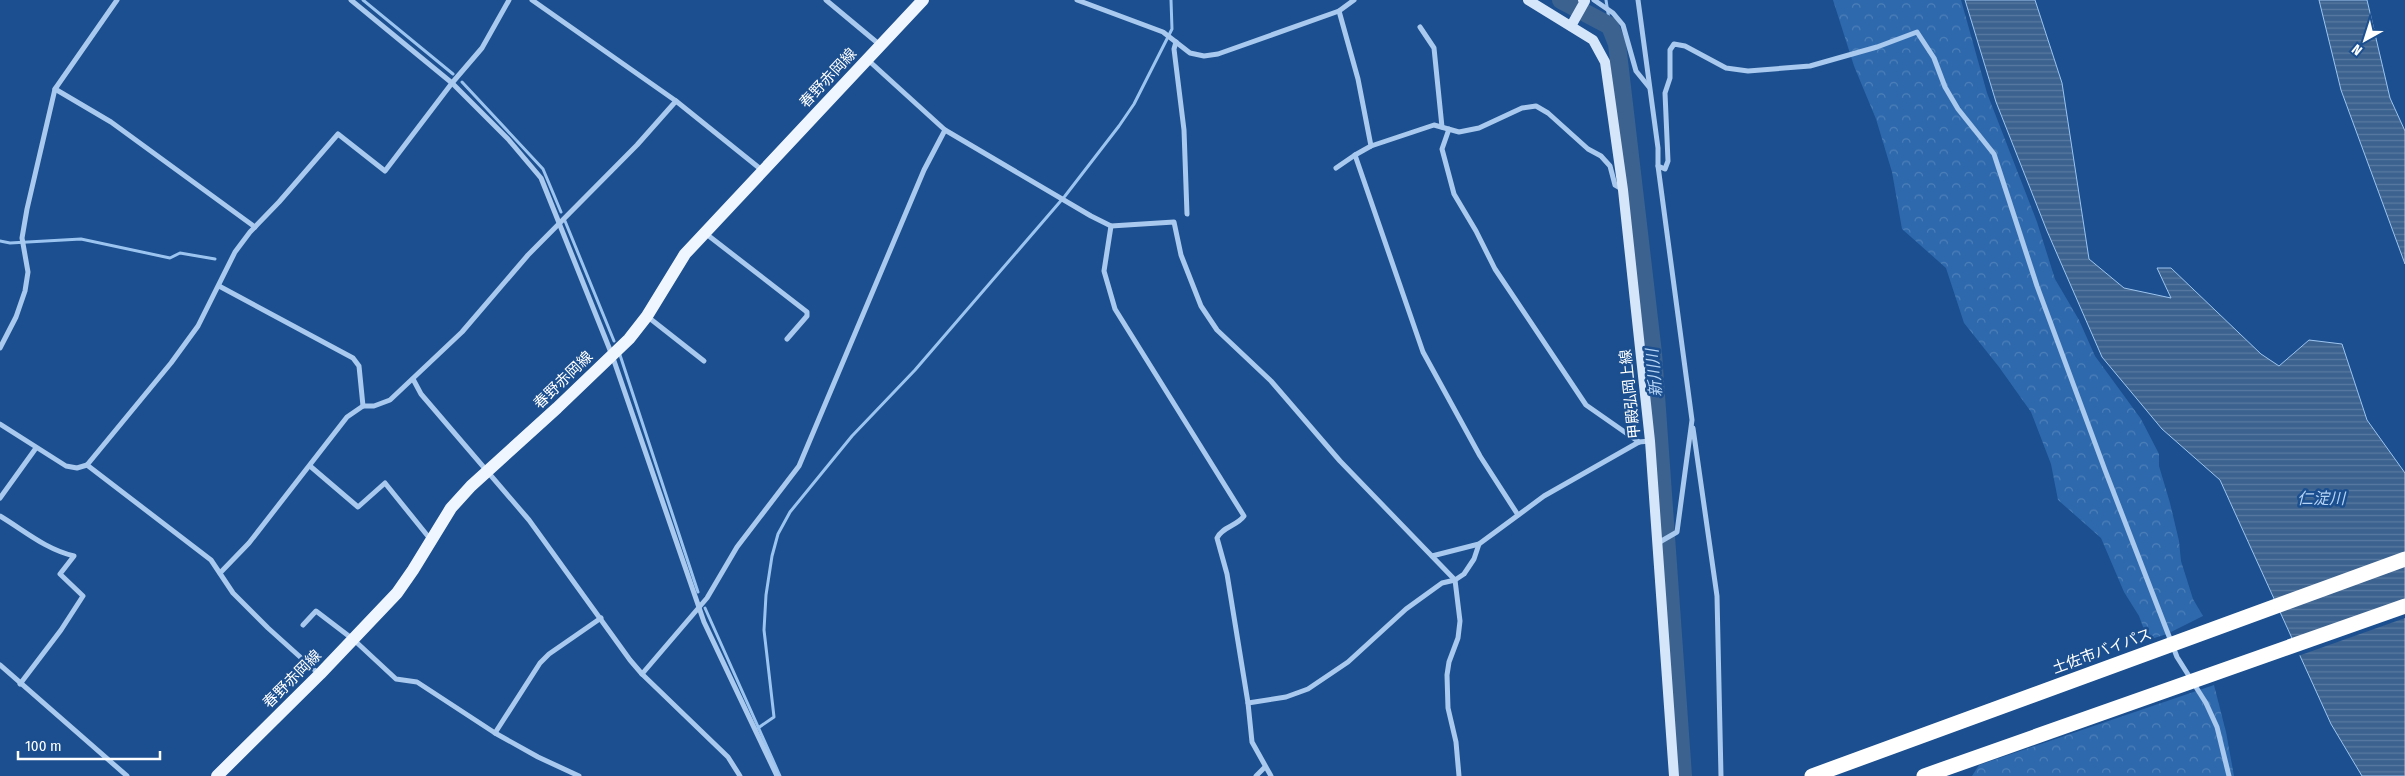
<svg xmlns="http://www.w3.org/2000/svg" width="2405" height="776" font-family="'Fira Sans Condensed','Noto Sans JP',sans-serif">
<defs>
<pattern id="forest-crowns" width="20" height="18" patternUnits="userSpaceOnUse" patternTransform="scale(1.25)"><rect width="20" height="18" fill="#2e69ad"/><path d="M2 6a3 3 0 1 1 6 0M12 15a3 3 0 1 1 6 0" fill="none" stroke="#4d80b9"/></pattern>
<pattern id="water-rules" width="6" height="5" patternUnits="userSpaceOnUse" patternTransform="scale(1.25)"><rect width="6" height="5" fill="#3c6290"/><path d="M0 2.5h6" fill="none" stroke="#597aa1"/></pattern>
</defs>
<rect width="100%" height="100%" fill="#1b4f8f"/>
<g fill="url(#forest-crowns)">
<polygon points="1833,0 1961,0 1987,93 2037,222 2055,279 2079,320 2095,356 2141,419 2159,454 2159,466 2170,503 2179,541 2181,561 2193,599 2203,616 2167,634 2148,640 2139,616 2124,592 2101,538 2058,500 2051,464 2031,412 1999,367 1964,323 1946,268 1902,229 1892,172 1876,119 1854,66"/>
<polygon points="2214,685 2226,732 2234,776 1972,776 1979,765"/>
</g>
<g fill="url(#water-rules)" stroke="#9cc4f0">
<polygon points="1965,0 2035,0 2062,83 2089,259 2124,288 2171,298 2157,268 2171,268 2261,354 2279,366 2309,340 2342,344 2367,420 2405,473 2405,776 2362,776 2331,724 2220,480 2162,429 2102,357 2047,231 1996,102"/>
<polygon points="2319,0 2367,0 2390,98 2405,131 2405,264 2341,90"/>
</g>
<polygon fill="#1b4f8f" points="2405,600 2405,618 2298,656 2291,640"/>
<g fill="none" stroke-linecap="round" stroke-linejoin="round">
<g stroke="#9cc4f0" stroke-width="3">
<polyline points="363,0 453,74"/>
<polyline points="1606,0 1610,26"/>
<polyline points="462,82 543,169 561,212"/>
<polyline points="565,221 614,341"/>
<polyline points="0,241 10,243 81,239 170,258 180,253 215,259"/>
<polyline points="620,355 698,592"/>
<polyline points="705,608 780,776"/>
<polyline points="758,728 774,717 764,630 766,595 772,556 778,534 790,512 852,436 915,370 1065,196 1119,126 1134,104 1172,29 1171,0"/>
</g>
<polyline stroke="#3c6290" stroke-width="18" points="1561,0 1610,26 1617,44 1653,353 1683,776"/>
<g stroke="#a9c9ee" stroke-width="5">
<polyline points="351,0 452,83 508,139 541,178 612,355 704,622 777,776"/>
<polyline points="532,0 676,101"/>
<polyline points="826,0 880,45"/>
<polyline points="1077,0 1163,32 1190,53 1204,56 1218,54 1339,11"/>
<polyline points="1354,0 1339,11 1358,79 1371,146"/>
<polyline points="1594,0 1613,13 1623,25 1636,71 1649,87"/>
<polyline points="1638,0 1658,148 1658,166 1665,169 1668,161 1665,93 1670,78 1670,50 1674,44 1685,46 1726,68 1748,71 1810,66 1877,47 1917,32 1934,58 1945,87 1958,109 1994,154 2037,286 2105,470 2177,657 2206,703 2217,727 2229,776"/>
<polyline points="1420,27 1434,48 1442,127"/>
<polyline points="1176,42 1174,49 1184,130 1187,214"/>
<polyline points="868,60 945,130 1091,216 1111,226 1174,222 1181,255 1201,306 1217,330 1271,381 1340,461 1455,580 1460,621 1458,638 1449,662 1447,675 1448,708 1456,742 1459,776"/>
<polyline points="55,89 111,122 255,227"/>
<polyline points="1449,129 1442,149 1454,194 1476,231 1495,269 1586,405 1639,442"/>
<polyline points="1336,168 1355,155"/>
<path d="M1111 226 1104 271 1115 309 1244 516C1237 526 1222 527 1217 538L1227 574 1248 703 1252 742 1271 776"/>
<polyline points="705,233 807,312 807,316 787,339"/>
<polyline points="219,286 353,358 359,366 363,406 374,406 390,400 462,332 528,255 637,145 676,101 763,171"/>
<polyline points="648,317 704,361"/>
<polyline points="0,348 16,317 25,291 28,272 22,238 27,209 55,89 117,0"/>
<polyline points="413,379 421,394 529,520 630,660 642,674 707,598 737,547 799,466 924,170 945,130"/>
<polyline points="0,424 66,466 77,468 87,465 171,363 198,326 235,252 250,232 279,202 338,134 385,171 452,83 482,48 509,0"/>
<polyline points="1693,428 1717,596 1721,776"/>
<polyline points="87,465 211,560 233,593 268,628 319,674"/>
<polyline points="310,466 358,507 385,483 431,540"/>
<polyline points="0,498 36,448"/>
<polyline points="1518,515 1480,456 1423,352 1355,155 1371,146 1434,125 1459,132 1479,128 1522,108 1536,106 1548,113 1588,149 1601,156 1610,166 1615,185 1622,189"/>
<path d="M0 516C25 531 45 549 74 556L60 574 83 596 61 630 20 684"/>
<polyline points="1658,543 1677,532 1692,420 1658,166"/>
<polyline points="1432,556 1479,544 1544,496 1639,442 1650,441"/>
<polyline points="220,573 249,543 347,417 363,406"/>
<polyline points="303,625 316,611 354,640 396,679 417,682 495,733 540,663 549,654 601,618"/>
<polyline points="0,665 127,776"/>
<polyline points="642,674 728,757 740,776"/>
<polyline points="1248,703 1286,697 1308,689 1348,662 1406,609 1442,583 1455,580 1464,574 1474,559 1479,544"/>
<polyline points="495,733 538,757 579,776"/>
<polyline points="1256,776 1264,768"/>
</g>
<g stroke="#d6e6fa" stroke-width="10">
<polyline points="1528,0 1593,40 1605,62 1623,190 1650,441 1674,776"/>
<polyline points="1571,26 1585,1 1583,0"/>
</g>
<polyline stroke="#f0f6ff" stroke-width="12" points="217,776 320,674 397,593 413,570 451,508 471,486 557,408 629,339 647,316 685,254 923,0"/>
<g stroke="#fff" stroke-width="15">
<polyline points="1812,776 2405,559"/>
<polyline points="1924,776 2405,606"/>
</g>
</g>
<g text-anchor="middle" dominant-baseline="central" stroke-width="5" stroke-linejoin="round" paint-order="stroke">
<g font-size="15" fill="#fff" stroke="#1b4f8f">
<text transform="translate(828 78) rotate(-47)">春野赤岡線</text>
<text transform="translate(563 380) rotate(-44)">春野赤岡線</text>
<text transform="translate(1630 394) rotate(-96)">甲殿弘岡上線</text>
<text transform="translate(2102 651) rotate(-20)">土佐市バイパス</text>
<text transform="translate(292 679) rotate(-45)">春野赤岡線</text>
</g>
<g font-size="16" font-style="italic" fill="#b5d3f5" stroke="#1b4f8f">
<text transform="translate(1654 373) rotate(-95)">新川川</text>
<text x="2321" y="498">仁淀川</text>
</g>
</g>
<g transform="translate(2365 40) rotate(219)" stroke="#1b4f8f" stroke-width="4" paint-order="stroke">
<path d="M0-4L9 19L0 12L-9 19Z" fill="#ffffff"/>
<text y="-8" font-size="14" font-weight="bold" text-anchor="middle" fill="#ffffff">N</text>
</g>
<path d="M18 751v8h142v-8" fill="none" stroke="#ffffff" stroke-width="2.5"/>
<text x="25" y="751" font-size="15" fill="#ffffff" stroke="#1b4f8f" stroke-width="4" paint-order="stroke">100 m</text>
</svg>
